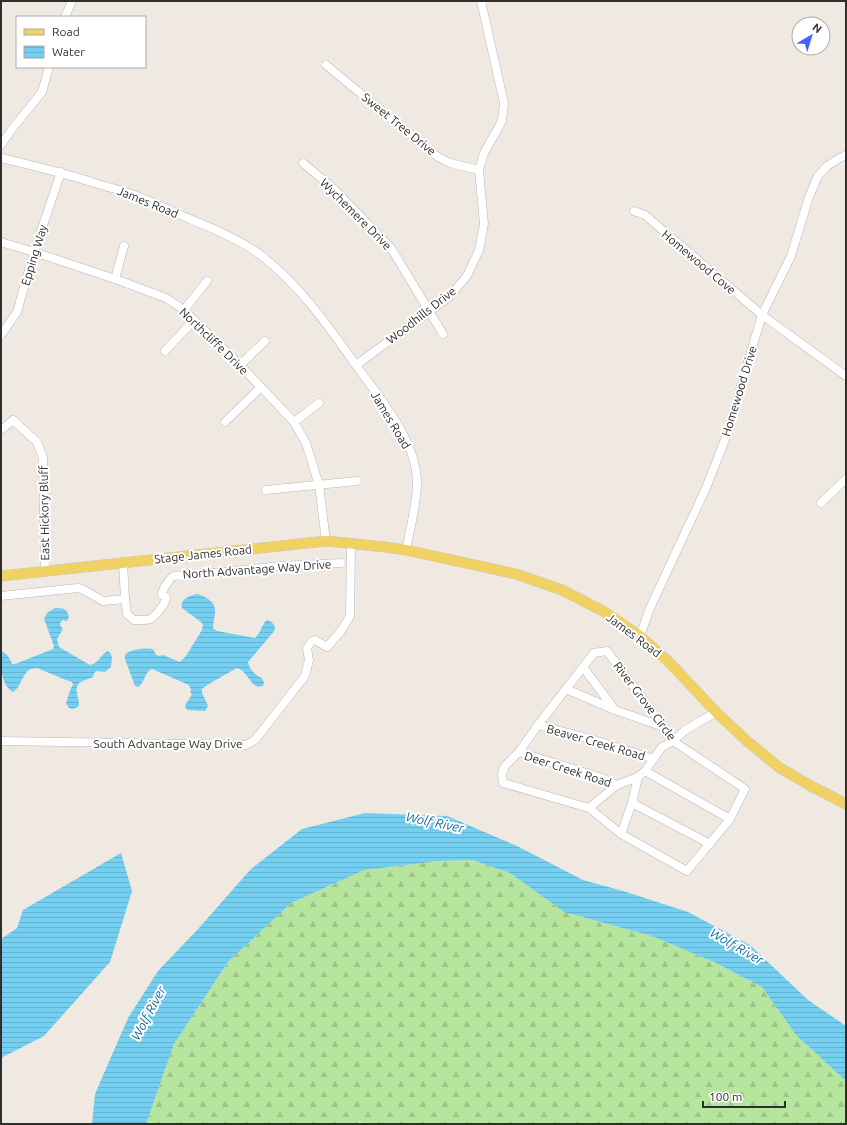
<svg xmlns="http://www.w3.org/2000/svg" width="847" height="1125" font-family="Ubuntu,sans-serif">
<defs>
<pattern id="forest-firs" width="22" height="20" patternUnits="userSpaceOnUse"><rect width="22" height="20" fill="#b6e59e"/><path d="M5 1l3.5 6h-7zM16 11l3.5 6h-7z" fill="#9dc588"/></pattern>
<pattern id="water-rules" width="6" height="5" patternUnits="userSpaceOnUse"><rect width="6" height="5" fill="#75cff0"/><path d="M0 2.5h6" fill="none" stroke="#66b2ce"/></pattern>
</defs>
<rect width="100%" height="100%" fill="#efe9e1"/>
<polygon fill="url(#forest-firs)" points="472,860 510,873 564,912 652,936 716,963 762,987 796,1035 846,1081 846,1124 363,1124 360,1121 356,1124 146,1124 174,1044 228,962 291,903 364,870 439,861"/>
<g fill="url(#water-rules)">
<path d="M197 594C205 596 216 602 215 611 215 617 213 622 213 628L217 631 255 638C261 633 261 625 267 620 273 622 275 625 275 630L248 662C249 669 255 675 262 678L264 683 263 686 258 687C249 684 247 670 237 668L207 685 202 689V693L208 706 205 711 187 710 185 706C187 701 190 699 192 694L190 692 191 690 189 685 152 669C144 672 145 683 138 687L135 686 125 659C125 656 124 655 127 653 133 649 149 647 154 650L155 654 159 656 163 655 180 662 186 656 202 630 203 625 201 622 182 608C180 599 189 596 197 594Z"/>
<path d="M55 608C63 608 67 608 69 617L67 621 63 620 60 623 61 627 63 629 57 639 59 647 90 665C98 664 101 654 108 651L111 654 112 658 111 667 105 672 97 671 94 673 93 677C89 679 84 680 81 682 72 687 80 699 79 706 73 710 68 710 66 703L71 688 73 685 72 682 66 680 37 668C21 668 24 685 13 692 0 684 1 665 1 652 7 652 10 659 12 664H15L53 649 54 646 44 619 47 613Z"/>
<polygon points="365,813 447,816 517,846 583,880 623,891 688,912 750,945 808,1000 846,1026 846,1081 796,1035 762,987 716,963 652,936 564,912 510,873 472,860 439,861 364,870 291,903 228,962 174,1044 146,1124 92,1124 95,1094 128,1018 158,971 199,928 250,870 302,829"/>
<polygon points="121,853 132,891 110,962 44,1036 1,1058 1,939 17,928 23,910"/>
</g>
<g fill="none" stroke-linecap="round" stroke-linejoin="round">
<defs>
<g id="minor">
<polyline points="65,17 72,1"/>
<polyline points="326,65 438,157 450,163 479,170"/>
<polyline points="1,145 12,129 42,92 49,67"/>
<path d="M1 158C35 166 68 174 101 185 112 188 124 191 134 195 153 202 171 211 190 219 214 229 241 240 262 256 301 286 330 329 358 368 382 401 418 443 417 485 416 507 410 529 406 550"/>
<polyline points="303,163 334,189 391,248 443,334"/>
<polyline points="634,211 645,215 762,315 846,376"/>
<polyline points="1,242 34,252 115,279 166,298 184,310 240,365 294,422 306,443 319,485 326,541"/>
<polyline points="115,279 124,246"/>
<polyline points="184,310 207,281"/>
<polyline points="1,335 17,312 34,252 61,172"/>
<polyline points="165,351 194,320"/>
<polyline points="240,365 265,341"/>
<polyline points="356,365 449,297 467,276 479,250 484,224 479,170 484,153 502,121 504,103 481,1"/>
<polyline points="225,422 261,387"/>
<polyline points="294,422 319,403"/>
<polyline points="1,430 13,420 37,442 43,458 45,571"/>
<polyline points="266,490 357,481"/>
<polyline points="821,503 846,479"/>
<polyline points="123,562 125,599"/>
<path d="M1 596 78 588 82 589 103 601 125 599 127 614 134 620C150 620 151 622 161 608 163 605 166 602 166 597L162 595C162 590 168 581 172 577 175 575 178 575 182 576L235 571 280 566 341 563"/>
<polyline points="640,636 650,608 706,488 728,432 747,365 762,315 791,256 809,197 818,176 827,166 838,159 846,155"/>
<polygon points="607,651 664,727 673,741 745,789 730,819 687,871 621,834 589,808 503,783 502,774 505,766 519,752 538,725 594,653"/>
<polyline points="583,667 615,710"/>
<polyline points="566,689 615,710 664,727"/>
<polyline points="538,725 591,739 654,759"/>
<polyline points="1,741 246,745 255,740 305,676 309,660 307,648 312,641 315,640 327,647 341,631 350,616 351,543"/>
<polyline points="519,752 602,778 617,785"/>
<polyline points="645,771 730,819"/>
<polyline points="632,803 710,844"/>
<polyline points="589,808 617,785 638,777"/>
<polyline points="621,834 632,803 638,777 645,771 662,747 673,741 684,731 716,712"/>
</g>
<polyline id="major" points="1,576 326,541 385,547 406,550 516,574 562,590 603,611 640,636 669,662 716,712 747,741 780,768 811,786 846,804"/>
</defs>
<use href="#minor" stroke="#b4b7c1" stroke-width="9"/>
<use href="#major" stroke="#c9c9c9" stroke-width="11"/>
<use href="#minor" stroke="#fff" stroke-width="8"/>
<use href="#major" stroke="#f2d163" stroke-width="10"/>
</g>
<g text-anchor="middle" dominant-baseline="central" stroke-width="4" stroke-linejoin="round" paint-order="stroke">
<g font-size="12" fill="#2e2e2e" stroke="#fff">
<text transform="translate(399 124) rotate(39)">Sweet Tree Drive</text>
<text transform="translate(148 202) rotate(22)">James Road</text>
<text transform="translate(356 214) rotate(45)">Wychemere Drive</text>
<text transform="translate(34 255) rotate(-73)">Epping Way</text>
<text transform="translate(699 262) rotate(40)">Homewood Cove</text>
<text transform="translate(421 315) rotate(-38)">Woodhills Drive</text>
<text transform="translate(214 341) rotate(44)">Northcliffe Drive</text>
<text transform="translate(739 391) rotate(-73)">Homewood Drive</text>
<text transform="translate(391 420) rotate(59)">James Road</text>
<text transform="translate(44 513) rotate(-91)">East Hickory Bluff</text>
<text transform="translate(203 554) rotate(-6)">Stage James Road</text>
<text transform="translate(257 569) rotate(-4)">North Advantage Way Drive</text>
<text transform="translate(634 635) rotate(37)">James Road</text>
<text transform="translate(645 701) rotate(53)">River Grove Circle</text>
<text transform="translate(596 742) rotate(16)">Beaver Creek Road</text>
<text x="168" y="743">South Advantage Way Drive</text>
<text transform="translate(568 769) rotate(18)">Deer Creek Road</text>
</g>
<g font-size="13" font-style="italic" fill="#0d6fa3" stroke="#fff">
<text transform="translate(435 822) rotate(12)">Wolf River</text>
<text transform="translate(737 946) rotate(30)">Wolf River</text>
<text transform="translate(148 1013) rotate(-62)">Wolf River</text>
</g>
</g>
<rect width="847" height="1125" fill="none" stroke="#2e2e2e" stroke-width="4"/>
<rect x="16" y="16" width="130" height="52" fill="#ffffff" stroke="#ababab"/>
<rect x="24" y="29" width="20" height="6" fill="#f2d163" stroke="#ababab"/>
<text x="52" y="36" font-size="12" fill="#2e2e2e">Road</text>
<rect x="24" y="46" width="20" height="12" fill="url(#water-rules)" stroke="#ababab"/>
<text x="52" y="56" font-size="12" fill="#2e2e2e">Water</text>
<g transform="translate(811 36) rotate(38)"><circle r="19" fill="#ffffff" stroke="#ababab"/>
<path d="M0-3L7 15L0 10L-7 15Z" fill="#4264fb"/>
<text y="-6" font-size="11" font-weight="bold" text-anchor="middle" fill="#2e2e2e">N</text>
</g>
<path d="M703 1101v6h82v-6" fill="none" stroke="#2e2e2e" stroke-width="2"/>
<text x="709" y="1101" font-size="12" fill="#2e2e2e" stroke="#ffffff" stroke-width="3" paint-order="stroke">100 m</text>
</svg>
